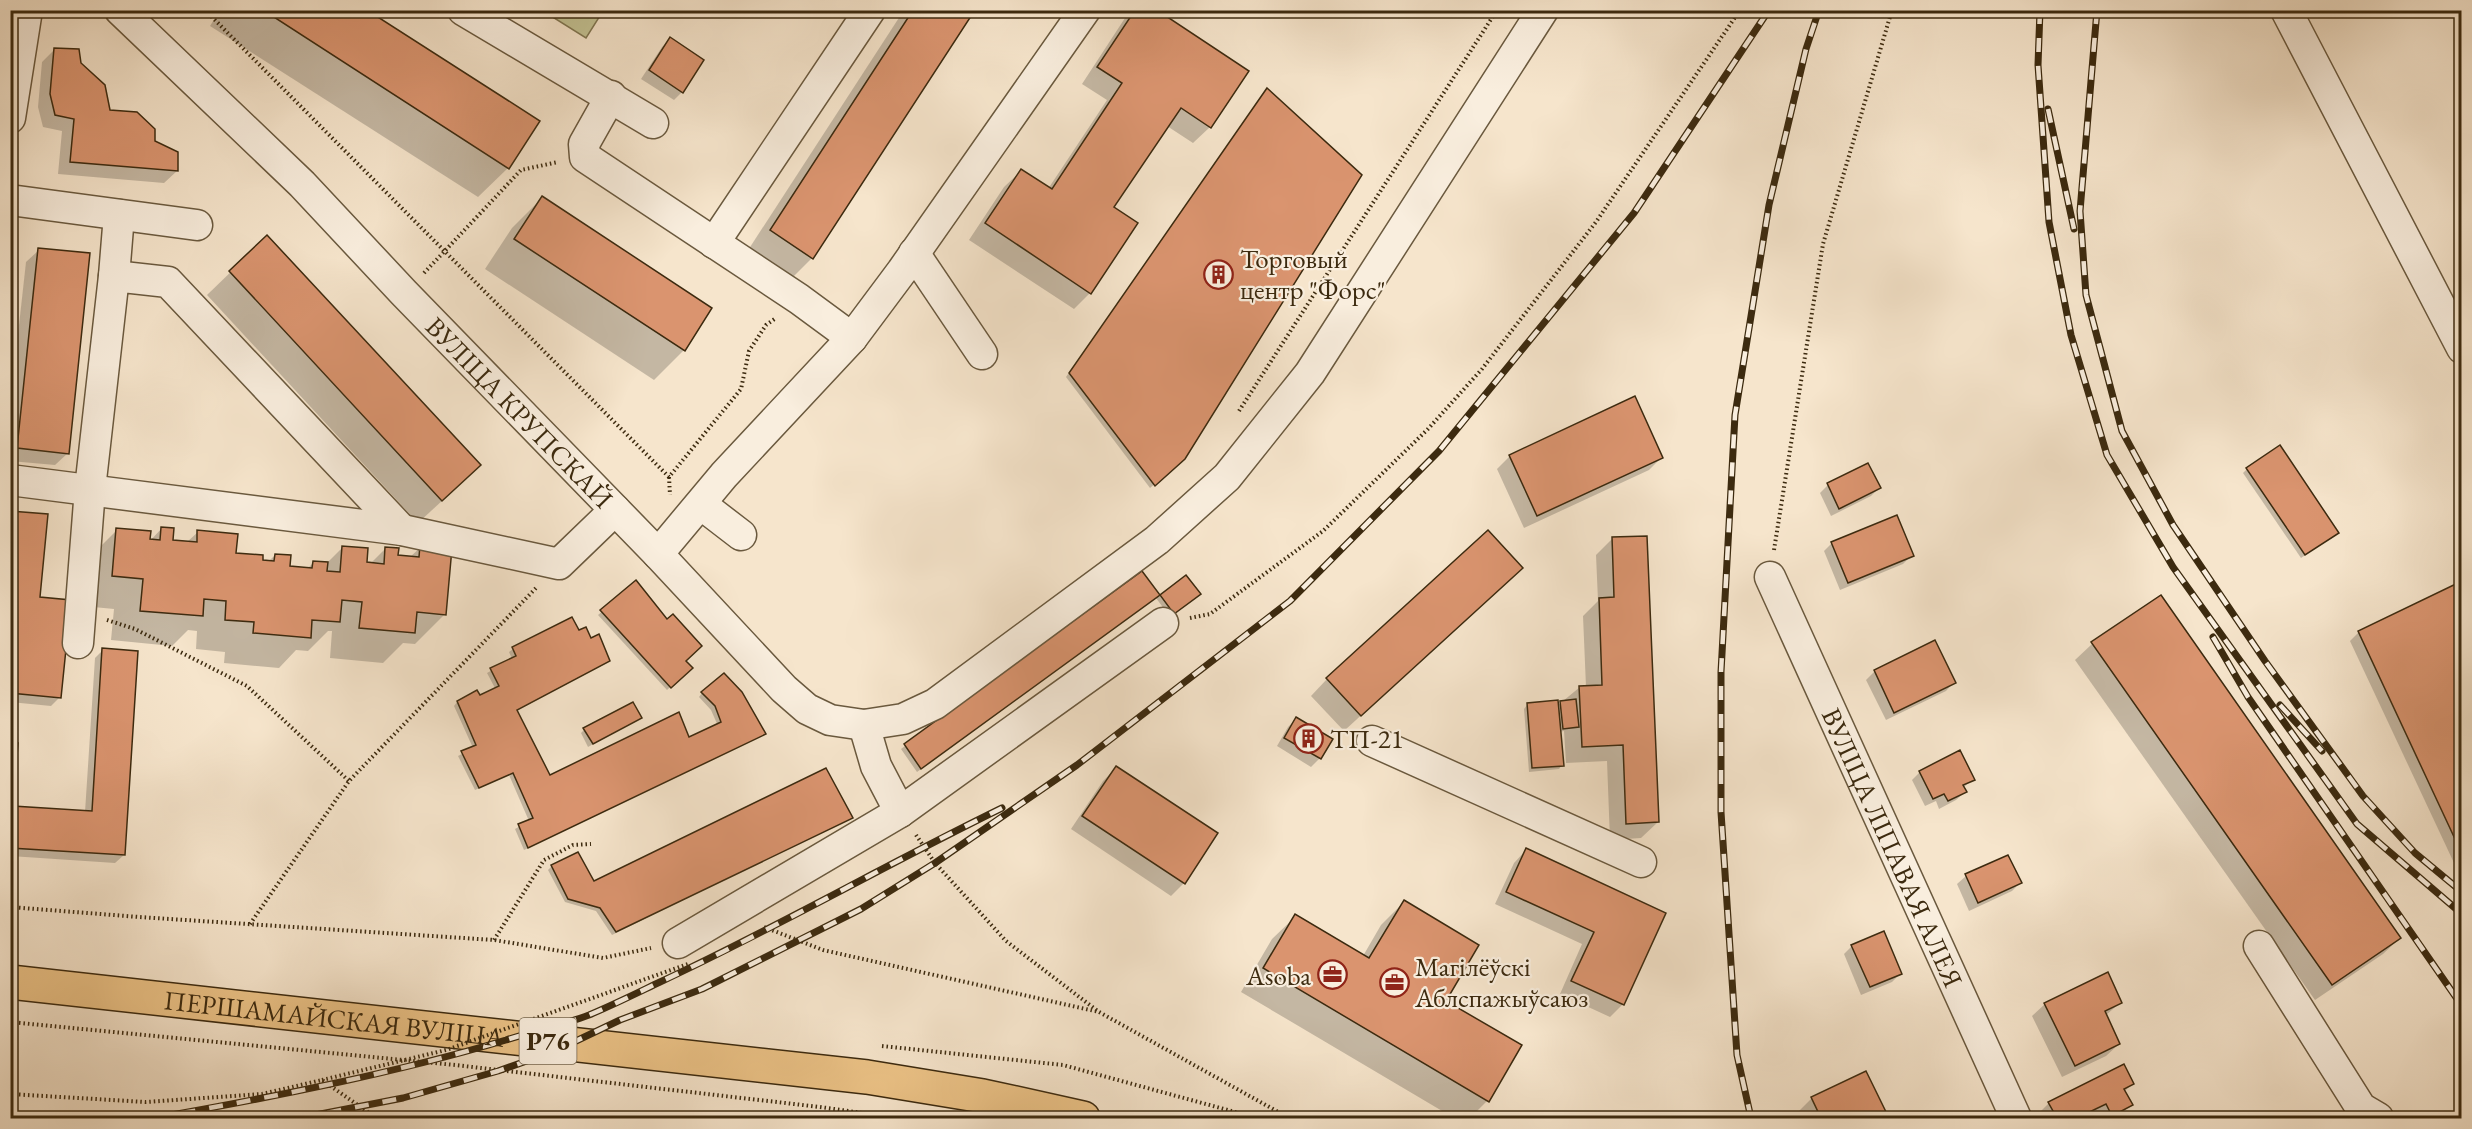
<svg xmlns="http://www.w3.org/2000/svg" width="2472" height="1129" font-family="'EB Garamond',serif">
<rect width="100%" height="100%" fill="#f6e5cc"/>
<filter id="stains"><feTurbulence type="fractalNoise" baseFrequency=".00333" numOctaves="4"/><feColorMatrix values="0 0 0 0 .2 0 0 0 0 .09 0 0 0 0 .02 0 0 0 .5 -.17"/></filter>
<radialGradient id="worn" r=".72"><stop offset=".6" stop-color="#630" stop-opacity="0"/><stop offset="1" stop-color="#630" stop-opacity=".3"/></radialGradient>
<polygon fill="#c3c293" stroke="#807651" stroke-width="1.5" points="543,11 603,11 586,38"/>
<g fill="#0003">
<polygon points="220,10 364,10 508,168 478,197 210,26"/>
<polygon points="904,10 973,10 812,258 782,288 741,261"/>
<polygon points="1133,10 1155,10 1210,127 1193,143 1167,126 1112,208 1090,293 1074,309 969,240 1004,187 1021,171 1048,189 1107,100 1082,84 1125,18"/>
<polygon points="670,39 682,92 674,100 641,79 662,47"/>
<polygon points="55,49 79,64 109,112 153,142 177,171 164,183 58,174 62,131 43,127 38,107 42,62"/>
<polygon points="1264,93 1180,462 1150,488 1066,377"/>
<polygon points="542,198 684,350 654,380 485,269 512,228"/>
<polygon points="267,237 456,488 418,523 207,295"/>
<polygon points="39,250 68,453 55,465 10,461 10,406 26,262"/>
<polygon points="1510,456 1662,457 1649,470 1524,528 1497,469"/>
<polygon points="2247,469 2333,536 2301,558 2243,473"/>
<polygon points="1828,485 1879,488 1871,496 1831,516 1820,493"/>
<polygon points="10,512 59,698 51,706 10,702"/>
<polygon points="162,528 171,541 187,542 198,532 234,554 268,562 275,555 289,567 307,569 314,562 327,563 343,547 365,563 370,564 386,548 397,556 410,557 421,547 445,614 415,644 403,643 383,663 330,658 332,631 328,631 308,651 296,650 279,668 224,663 225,652 196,649 197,631 188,630 172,646 111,640 114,609 83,606 87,560 117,530 149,542"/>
<polygon points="1612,539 1658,822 1641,838 1610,840 1607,761 1566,763 1564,731 1559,732 1562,765 1559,769 1529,772 1524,709 1527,705 1557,706 1580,687 1586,687 1583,616 1598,601 1596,555"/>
<polygon points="1832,543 1912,555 1903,564 1840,590 1824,551"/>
<polygon points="1142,573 1160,597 1186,577 1195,598 1170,617 1156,598 917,772 901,749 905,746"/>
<polygon points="635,583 691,668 667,690 598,615"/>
<polygon points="2462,583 2462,880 2350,641 2359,632"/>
<polygon points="1504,584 1344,731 1311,696 1327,679"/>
<polygon points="2160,597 2400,938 2383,954 2315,1000 2075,660 2092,644"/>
<polygon points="572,619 579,631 590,640 609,661 516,711 549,777 689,739 718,726 711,710 699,697 702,693 764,734 524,850 515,829 529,821 509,775 475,790 458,756 473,748 454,706 457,702 479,697 496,690 487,673 512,659 509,652 513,649"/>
<polygon points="1935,642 1954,682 1946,691 1886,720 1866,680 1874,672"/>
<polygon points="103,650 124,855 115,863 10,856 10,744 12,807 85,812 95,658"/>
<polygon points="640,717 588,747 581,733 584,730"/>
<polygon points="1296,719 1331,740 1320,758 1311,767 1277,746 1288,727"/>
<polygon points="1116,768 1216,834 1184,883 1171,896 1071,829 1103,781"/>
<polygon points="1920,772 1973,779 1963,788 1965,792 1956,800 1939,809 1936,801 1925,806 1912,780"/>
<polygon points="851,817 612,935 596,911 565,902 548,870 552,866 593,883"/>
<polygon points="1526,850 1664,913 1623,1004 1610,1017 1560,994 1582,944 1495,904 1514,863"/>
<polygon points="2008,857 2020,883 2012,891 1969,911 1957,884 1966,876"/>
<polygon points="1404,902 1444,1001 1520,1046 1487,1101 1470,1118 1454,1118 1241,992 1272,939 1296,916 1363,956 1381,925"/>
<polygon points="1852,946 1900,974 1892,982 1861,995 1844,954"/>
<polygon points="2121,1002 2105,1016 2119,1044 2106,1056 2062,1077 2032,1016 2045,1004"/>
<polygon points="1866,1073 1887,1118 1797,1118 1795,1115 1812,1098"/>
<polygon points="2132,1084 2124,1092 2131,1105 2122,1113 2112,1118 2101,1118 2098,1111 2083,1118 2045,1118 2041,1111 2049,1103"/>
</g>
<g fill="#da946f" stroke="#3c2a0f" stroke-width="1.5">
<polygon points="263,10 367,10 540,121 509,169"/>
<polygon points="913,10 975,10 813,259 770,230"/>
<polygon points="1135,10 1157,10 1249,71 1211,128 1181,108 1114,207 1138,223 1091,294 985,223 1021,169 1052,189 1122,83 1097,67"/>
<polygon points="670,37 704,60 683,93 649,70"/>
<polygon points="54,48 79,49 81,63 105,85 110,110 137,112 155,129 155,141 178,152 178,171 70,162 74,119 55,115 50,94"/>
<polygon points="1267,88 1362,175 1185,459 1155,486 1069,373"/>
<polygon points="542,196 712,308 685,351 514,239"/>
<polygon points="267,235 481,465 442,501 229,271"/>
<polygon points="38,248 90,253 69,454 17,448"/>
<polygon points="1635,396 1663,458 1537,516 1509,455"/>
<polygon points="2280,445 2339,533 2305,555 2246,468"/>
<polygon points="1868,463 1881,488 1839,509 1827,483"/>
<polygon points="10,511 48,514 40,597 71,600 61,698 10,693"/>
<polygon points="1897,515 1914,556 1848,583 1831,542"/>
<polygon points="161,527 174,528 173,540 197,542 197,530 238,534 236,553 263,555 263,560 274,561 275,554 291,555 290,566 312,568 313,561 328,562 327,571 340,572 342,546 368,548 367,562 384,564 385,547 399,548 398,555 419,557 420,545 452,548 446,615 417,612 415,633 359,628 362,602 342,600 340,622 312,620 311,638 253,633 254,622 225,620 226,601 204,599 203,616 140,611 143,579 112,576 116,528 151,531 150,539 160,540"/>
<polygon points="1488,530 1523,568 1361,716 1326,678"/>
<polygon points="1647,536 1659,822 1626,824 1623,745 1582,747 1579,686 1602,685 1599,598 1614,597 1612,537"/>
<polygon points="1142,571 1160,595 921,769 904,744"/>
<polygon points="1186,575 1201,594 1174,614 1160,595"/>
<polygon points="636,580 667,619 673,614 702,646 686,661 693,668 671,688 600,610"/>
<polygon points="2462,581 2462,854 2358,631"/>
<polygon points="2161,595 2401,938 2332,985 2091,642"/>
<polygon points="572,617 579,630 586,627 591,638 599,634 610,661 517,710 550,775 679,712 689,737 721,722 715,706 701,692 724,673 742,692 766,734 528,848 518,824 533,818 513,773 479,788 461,751 476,745 457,701 477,690 480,695 499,686 490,668 516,656 512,647"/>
<polygon points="1935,640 1956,683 1894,713 1874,670"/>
<polygon points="102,648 138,651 125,855 10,848 10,742 18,743 13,806 92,811"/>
<polygon points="1576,699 1579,727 1563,729 1560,701"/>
<polygon points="1558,700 1564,766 1532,768 1527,703"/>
<polygon points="633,702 642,718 593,744 583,728"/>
<polygon points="1296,717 1333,739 1321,759 1284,738"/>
<polygon points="1960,750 1975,780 1963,785 1967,792 1948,801 1944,794 1933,799 1919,771"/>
<polygon points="1116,766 1218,833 1185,884 1082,816"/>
<polygon points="826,768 853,818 616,932 600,908 568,899 551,865 578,852 594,881"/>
<polygon points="1526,848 1666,913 1624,1005 1571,981 1594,932 1506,892"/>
<polygon points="2008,855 2022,883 1978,903 1965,874"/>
<polygon points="1404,900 1479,945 1446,1001 1522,1045 1489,1102 1263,968 1295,914 1369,958"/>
<polygon points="1884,931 1902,974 1870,987 1851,945"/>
<polygon points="2108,972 2122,1003 2105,1011 2120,1044 2075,1066 2044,1003"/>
<polygon points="2124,1064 2134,1084 2124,1089 2133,1105 2112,1116 2106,1104 2077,1118 2057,1118 2048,1102"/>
<polygon points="1866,1071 1889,1118 1821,1118 1811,1097"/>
</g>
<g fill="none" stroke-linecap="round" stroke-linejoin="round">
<defs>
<g id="minor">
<path id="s1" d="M120 10 302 184 404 293 658 554 784 689 807 709 830 720 864 725 903 719 935 704 1157 540 1227 477 1310 373 1543 10"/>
<polyline points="463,10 653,123"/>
<polyline points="2286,10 2462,348"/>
<polyline points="611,96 584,144 585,157 799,299 852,338"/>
<polyline points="10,118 27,10"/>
<polyline points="10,200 197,225"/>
<polyline points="714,243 870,10"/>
<polyline points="914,253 982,354"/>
<polyline points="114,276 119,215"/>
<polyline points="10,480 402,530 559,564 615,510"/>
<polyline points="702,505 741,535"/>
<polyline points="658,554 724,475 852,338 902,271 1085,10"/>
<path id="s2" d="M1770 577 2016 1118"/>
<polyline points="78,643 90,489 114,276 168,282 402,530"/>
<polyline points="864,725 876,766 900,812"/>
<polyline points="1372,741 1641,862"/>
<polyline points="678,943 900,812 1163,623"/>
<polyline points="2259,946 2361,1108 2378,1118"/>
</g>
<g id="major">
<path id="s3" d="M10 982 867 1077 983 1096 1083 1118"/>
</g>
</defs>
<use href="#minor" stroke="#6a593e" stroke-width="33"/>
<use href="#major" stroke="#3c2a0f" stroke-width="36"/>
<g stroke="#3c2a0f" stroke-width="4" stroke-dasharray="1.5 3" stroke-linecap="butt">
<polyline points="205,10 669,477 741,389 749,351 766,325 776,318"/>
<polyline points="424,273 521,170 558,162"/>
<polyline points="1239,411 1497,10"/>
<polyline points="669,477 670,495"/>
<polyline points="1774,550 1823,244 1892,10"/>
<polyline points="1190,618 1210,614 1323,531 1428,429 1482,369 1596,222 1740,10"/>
<polyline points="107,620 135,629 247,686 349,781"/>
<polyline points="916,835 935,863 1006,941 1099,1012 1289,1118"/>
<polyline points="10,907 139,917 494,940 603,958 651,948"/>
<polyline points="250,924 349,781 536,588"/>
<polyline points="764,927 823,950 1099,1012"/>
<polyline points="494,940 544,860 573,845 591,844"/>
<polyline points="10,1022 455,1065 820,1107 898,1118"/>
<polyline points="882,1046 1063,1065 1257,1118"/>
<polyline points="10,1094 146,1102 262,1094 322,1080 372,1115 387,1118"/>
</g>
<use href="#minor" stroke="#f9eede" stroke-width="30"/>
<use href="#major" stroke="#ebc286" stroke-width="33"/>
<defs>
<g id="rail">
<polyline points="2040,10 2038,65 2049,222 2071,335 2107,455 2173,567 2357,824 2462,914"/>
<polyline points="2097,10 2080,211 2086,295 2122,431 2173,525 2265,661 2363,796 2415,853 2462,892"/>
<polyline points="2048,109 2074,229"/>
<polyline points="2213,637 2248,697 2462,1006"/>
<polyline points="2280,705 2322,751"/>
<path d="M154 1118C273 1097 391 1074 506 1040 534 1031 563 1025 589 1015 613 1005 637 993 660 982 776 928 887 864 1002 808"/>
<polyline points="300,1118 403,1098 498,1071 555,1051 620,1020 702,989 861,909 935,863 1077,765 1290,601 1439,451 1634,213 1769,10"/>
<polyline points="1751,1118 1737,1055 1721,812 1721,672 1735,415 1769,205 1806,49 1819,10"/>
</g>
</defs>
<use href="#rail" stroke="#3c2a0f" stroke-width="7"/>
<use href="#rail" stroke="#f9eede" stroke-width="4.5" stroke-dasharray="14" stroke-linecap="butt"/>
<polyline stroke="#3c2a0f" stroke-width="4" stroke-dasharray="1.5 3" stroke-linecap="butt" points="322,1080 446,1050 688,964"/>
</g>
<defs>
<symbol id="building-ring" viewBox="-11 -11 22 22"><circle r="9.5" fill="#f9eede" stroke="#8f2418" stroke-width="1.5"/><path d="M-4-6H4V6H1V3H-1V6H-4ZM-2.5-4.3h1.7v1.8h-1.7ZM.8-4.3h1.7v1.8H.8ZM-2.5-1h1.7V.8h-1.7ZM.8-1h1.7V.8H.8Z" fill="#8f2418"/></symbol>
<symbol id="office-ring" viewBox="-11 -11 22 22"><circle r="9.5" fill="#f9eede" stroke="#8f2418" stroke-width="1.5"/><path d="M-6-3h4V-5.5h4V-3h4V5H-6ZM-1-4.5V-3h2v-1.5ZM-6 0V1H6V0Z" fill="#8f2418"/></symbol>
</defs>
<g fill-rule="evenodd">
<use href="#building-ring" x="1202" y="258" width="33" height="33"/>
<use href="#building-ring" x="1292" y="722" width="33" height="33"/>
<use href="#office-ring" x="1316" y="958" width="33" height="33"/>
<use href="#office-ring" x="1378" y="966" width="33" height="33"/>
</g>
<g text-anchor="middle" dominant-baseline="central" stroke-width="4.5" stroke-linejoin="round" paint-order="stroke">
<rect fill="#f9eede" stroke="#75654d" stroke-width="1.5" x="519.5" y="1018" width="57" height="46" rx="4.5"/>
<g font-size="26" font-weight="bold" fill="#3c2a0f">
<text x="548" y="1041">Р76</text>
</g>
<g font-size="27" fill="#3c2a0f" stroke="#f9eede" text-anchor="start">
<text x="1240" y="258">Торговый<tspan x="1240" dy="31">центр "Форс"</tspan></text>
<text x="1330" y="738">ТП-21</text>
<text x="1415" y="966">Магілёўскі<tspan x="1415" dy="31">Аблспажыўсаюз</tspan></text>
<text x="1311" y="975" text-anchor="end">Asoba</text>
</g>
<g font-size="27" fill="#3c2a0f" stroke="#f9eede">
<text stroke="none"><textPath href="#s1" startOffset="567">ВУЛІЦА КРУПСКАЙ</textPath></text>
<text stroke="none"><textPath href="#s2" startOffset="297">ВУЛІЦА ЛІПАВАЯ АЛЕЯ</textPath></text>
<text stroke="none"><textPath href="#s3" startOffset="326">ПЕРШАМАЙСКАЯ ВУЛІЦА</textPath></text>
</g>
</g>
<rect width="2472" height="1129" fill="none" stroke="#f6e5cc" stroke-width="36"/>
<rect x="12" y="12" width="2448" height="1105" fill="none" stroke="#3c2a0f" stroke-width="3"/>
<rect x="18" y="18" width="2436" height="1093" fill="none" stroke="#3c2a0f" stroke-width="1.5"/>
<rect width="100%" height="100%" filter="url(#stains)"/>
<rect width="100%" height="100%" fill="url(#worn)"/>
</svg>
